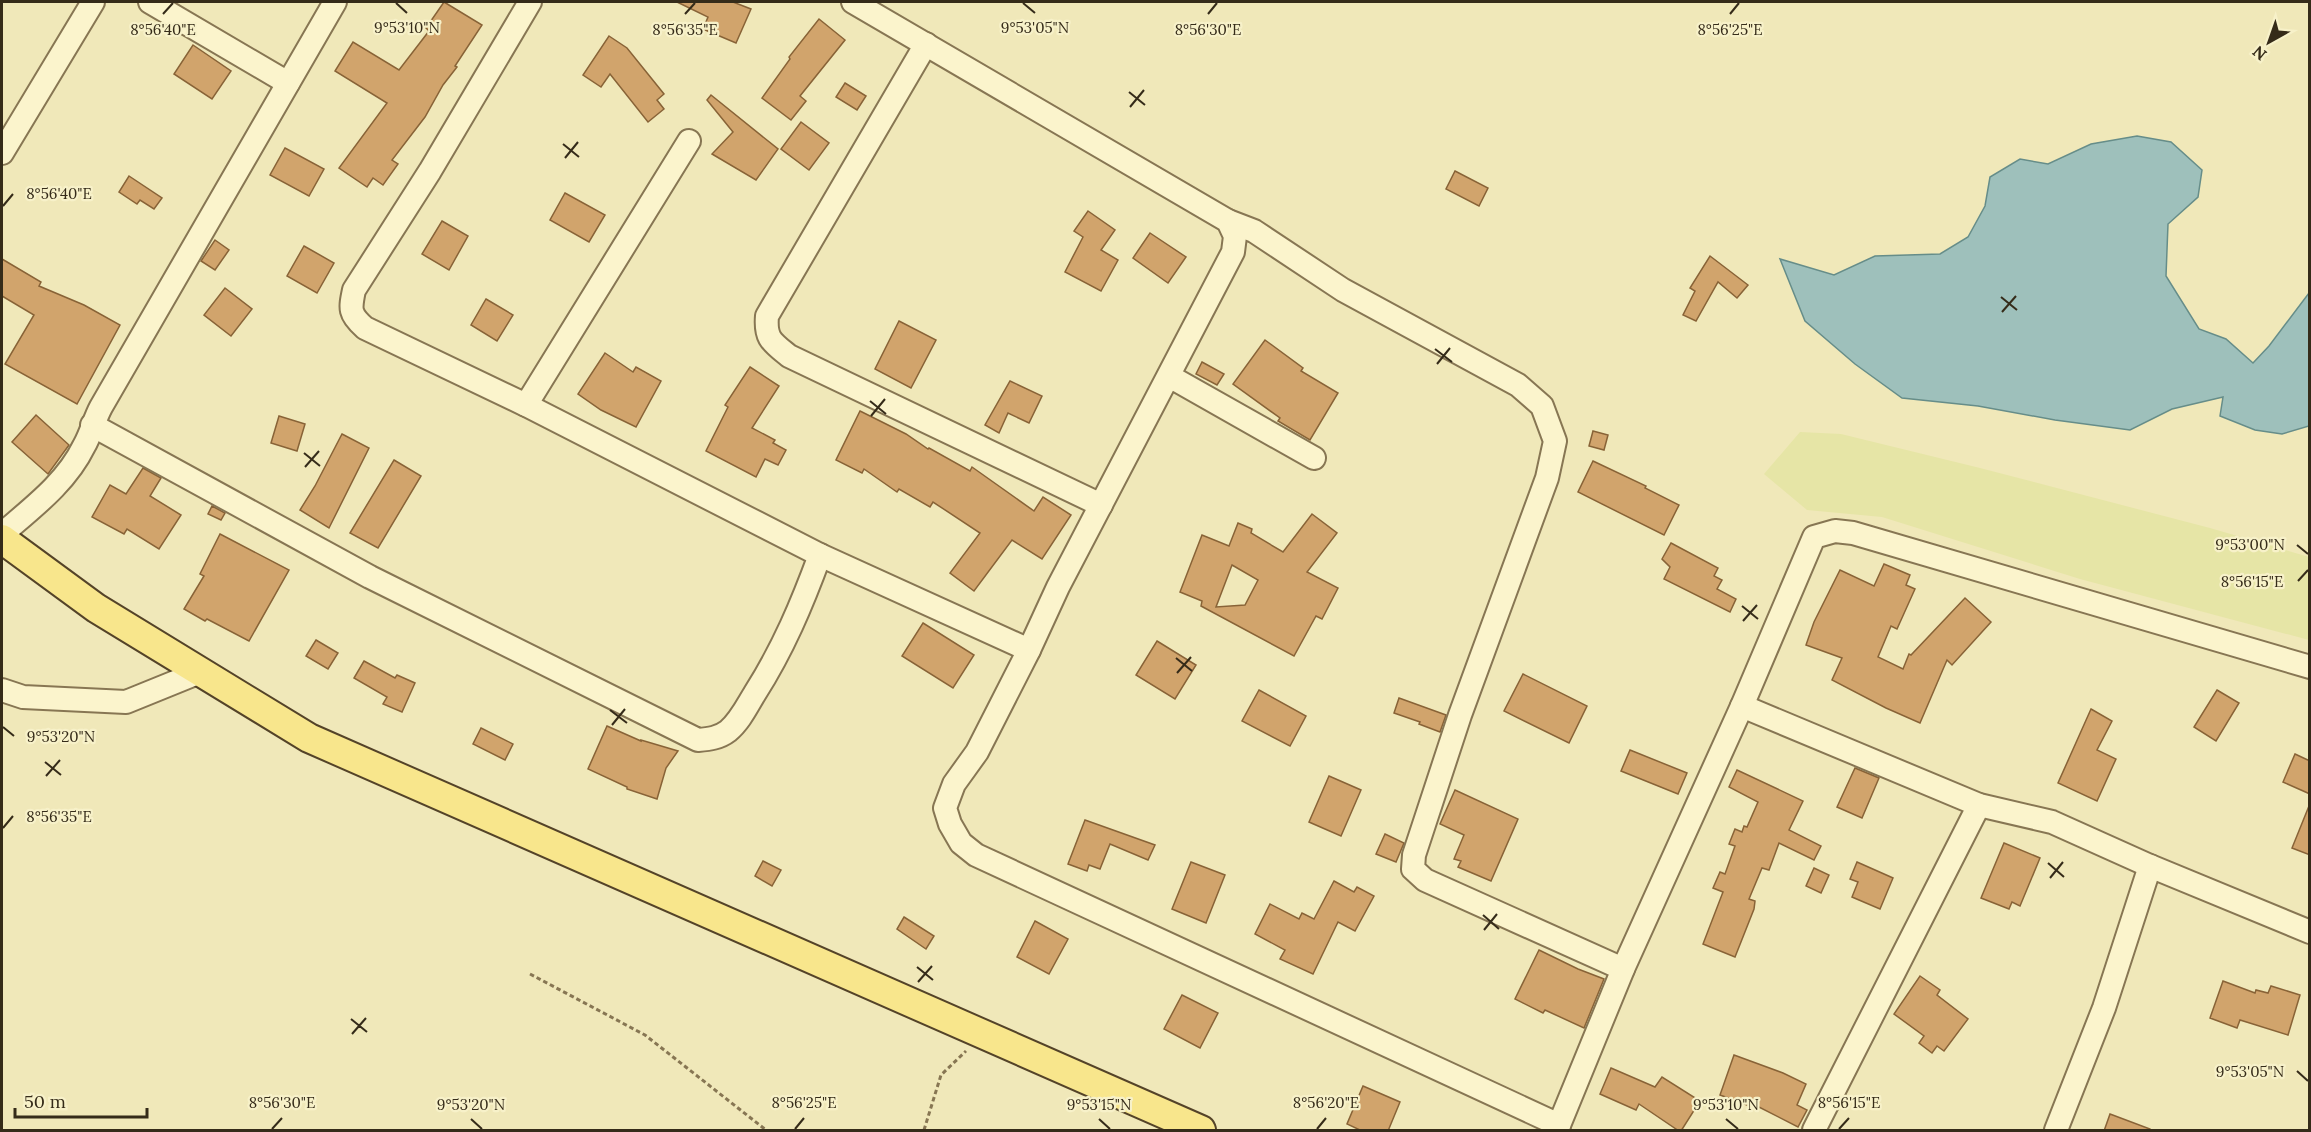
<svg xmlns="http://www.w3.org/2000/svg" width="2311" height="1132" font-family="Lora,serif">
<rect width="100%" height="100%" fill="#f0e8b9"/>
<polygon fill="#e6e5a6" points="1800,432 1841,434 1980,468 2210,528 2309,557 2309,640 2080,579 1882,517 1807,510 1764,474"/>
<polygon fill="#9ec0bb" stroke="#668d89" stroke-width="1.5" points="2137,136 2171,142 2202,170 2198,197 2168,224 2166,276 2199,329 2226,339 2253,363 2269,346 2309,293 2309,426 2282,434 2255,430 2220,416 2223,397 2172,409 2130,430 2055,420 1978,406 1902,398 1855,364 1805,321 1780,259 1834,275 1875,256 1940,254 1968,237 1985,206 1990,177 2020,159 2048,164 2091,144"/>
<g fill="#d1a46c" stroke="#886337" stroke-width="1.5" fill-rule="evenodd">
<polygon points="444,2 482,25 455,66 457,67 443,85 425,117 392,160 398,164 383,185 373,178 367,187 339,168 387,103 335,71 353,42 399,70 429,31 426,28"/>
<polygon points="677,2 733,2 751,9 736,43 703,29 708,17"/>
<polygon points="819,19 845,40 800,96 806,101 791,120 762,98 790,59 789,57"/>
<polygon points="609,36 627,48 664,94 657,100 664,109 648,122 610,74 601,87 583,75"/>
<polygon points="193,45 231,71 212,99 174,74"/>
<polygon points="845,83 866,96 857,110 836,97"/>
<polygon points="711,95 778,149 756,180 712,154 733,132 707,100"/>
<polygon points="801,122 829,143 809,170 781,149"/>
<polygon points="285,148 324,169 309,196 270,175"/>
<polygon points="1455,171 1488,188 1479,206 1446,189"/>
<polygon points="129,176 162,198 154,209 140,200 137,204 119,192"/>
<polygon points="565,193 605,215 589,242 550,220"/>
<polygon points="1088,211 1115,230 1101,250 1118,260 1101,291 1065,272 1083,237 1074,231"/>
<polygon points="442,221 468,236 449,270 422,254"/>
<polygon points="1150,233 1186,257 1168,283 1133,258"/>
<polygon points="215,240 229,250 215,270 201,261"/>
<polygon points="304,246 334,263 317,293 287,276"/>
<polygon points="1710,256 1748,285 1737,298 1718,282 1696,321 1683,315 1695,291 1690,288"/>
<polygon points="2,259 41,282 39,286 84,305 120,325 77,404 5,364 34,315 2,296"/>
<polygon points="225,288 252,309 231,336 204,315"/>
<polygon points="486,299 513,315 497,341 471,325"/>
<polygon points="899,321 936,340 911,388 875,369"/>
<polygon points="1265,340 1303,368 1301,371 1338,393 1310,440 1278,421 1280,418 1233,384"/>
<polygon points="605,353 633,372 636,367 661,381 636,427 601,410 578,394"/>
<polygon points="1202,362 1224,374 1217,385 1196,374"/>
<polygon points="750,367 779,386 752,428 775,440 773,443 786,450 778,465 765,459 756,477 706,451 728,407 725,405"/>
<polygon points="1010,381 1042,396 1029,423 1008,413 999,433 985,425"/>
<polygon points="860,411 906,434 928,449 929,448 970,471 972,467 1034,511 1043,497 1071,515 1042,559 1012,540 974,591 950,573 980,533 933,502 930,507 899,489 897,492 864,469 862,473 836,460"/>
<polygon points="36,415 69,445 48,474 12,442"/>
<polygon points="279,416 305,424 297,451 271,443"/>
<polygon points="1593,431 1608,435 1604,450 1589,446"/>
<polygon points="342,434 369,448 329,528 300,510 315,486"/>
<polygon points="394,460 421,476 378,548 350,533"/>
<polygon points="1593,461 1646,486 1645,488 1679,505 1664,535 1578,492"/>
<polygon points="143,468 161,478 150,496 181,515 159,549 127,529 124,534 92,517 110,485 126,494"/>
<polygon points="212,506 225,513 221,520 208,514"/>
<path d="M1312 514 1337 533 1307 572 1338 588 1322 619 1316 616 1294 656 1201 606 1202 601 1180 592 1202 535 1229 546 1238 523 1252 529 1251 533 1283 552ZM1232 565 1258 580 1245 605 1216 607Z"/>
<polygon points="220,534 289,570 249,641 207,619 205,621 184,609 204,576 200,574"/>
<polygon points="1671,543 1718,568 1714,576 1722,580 1717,589 1736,599 1730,612 1664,579 1670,567 1662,559"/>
<polygon points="1884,564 1910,575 1906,585 1915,589 1897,629 1891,626 1878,657 1903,669 1909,654 1911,655 1965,598 1991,622 1952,665 1947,660 1920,723 1886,708 1832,680 1842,658 1806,645 1814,622 1840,570 1874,586"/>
<polygon points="923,623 974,655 953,688 902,656"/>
<polygon points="316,640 338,653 328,669 306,656"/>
<polygon points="1157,641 1196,665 1175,699 1136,675"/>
<polygon points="364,661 395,678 397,675 415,683 402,712 383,704 387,697 354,678"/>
<polygon points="1523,674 1587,706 1569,743 1504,711"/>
<polygon points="1259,690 1306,716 1290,746 1242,721"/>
<polygon points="2217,690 2239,703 2216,741 2194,727"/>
<polygon points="1399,698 1446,715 1440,732 1419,724 1420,722 1394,713"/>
<polygon points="2091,709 2112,721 2097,750 2116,759 2097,801 2058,783"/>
<polygon points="607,726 641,741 641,740 678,751 666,768 657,799 627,789 627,787 588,769"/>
<polygon points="481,728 513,744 505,760 473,744"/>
<polygon points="1630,750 1687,773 1678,794 1621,771"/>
<polygon points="2295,754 2310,761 2310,794 2283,782"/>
<polygon points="1855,768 1879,778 1862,818 1837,807"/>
<polygon points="1737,770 1803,801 1789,830 1821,846 1814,860 1779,843 1769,870 1762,868 1749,899 1755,901 1754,909 1735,957 1703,944 1723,892 1713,888 1720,872 1725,874 1735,846 1729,844 1735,829 1742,832 1744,826 1747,827 1758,802 1729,787"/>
<polygon points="1329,776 1361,790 1341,836 1309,822"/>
<polygon points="1455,790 1518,819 1491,881 1458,867 1461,861 1454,859 1464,835 1440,824"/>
<polygon points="2309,806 2310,806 2310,855 2292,848"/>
<polygon points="1085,820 1155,845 1148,860 1110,844 1100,869 1089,865 1087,871 1068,864"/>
<polygon points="1385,834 1404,843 1396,862 1376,854"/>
<polygon points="2004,843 2040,858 2020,906 2012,902 2009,909 1981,898"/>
<polygon points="763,861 781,870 772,886 755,876"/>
<polygon points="1191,862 1225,875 1206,923 1172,909"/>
<polygon points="1857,862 1893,878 1880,909 1852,897 1858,882 1850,879"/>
<polygon points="1814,868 1829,875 1821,893 1806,886"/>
<polygon points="1334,881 1354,892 1357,887 1374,896 1355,931 1338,922 1313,974 1280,959 1285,950 1255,934 1270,904 1299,919 1302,913 1314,919"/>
<polygon points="904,917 934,936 926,949 897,929"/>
<polygon points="1035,921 1068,939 1049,974 1017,957"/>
<polygon points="1539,950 1578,969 1604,979 1584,1028 1545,1010 1543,1013 1515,999"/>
<polygon points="1920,976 1940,990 1937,995 1968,1019 1944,1051 1937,1046 1932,1053 1919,1043 1924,1036 1894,1014"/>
<polygon points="2223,981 2255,993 2256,990 2268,993 2271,986 2300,995 2288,1035 2240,1020 2237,1028 2210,1018"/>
<polygon points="1182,995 1218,1013 1200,1048 1164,1029"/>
<polygon points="1734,1055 1783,1073 1806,1084 1797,1105 1807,1110 1798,1127 1759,1107 1758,1109 1720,1095"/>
<polygon points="1611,1068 1655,1087 1662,1077 1700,1101 1681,1131 1679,1131 1639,1104 1636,1110 1600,1094"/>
<polygon points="1363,1086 1400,1102 1388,1131 1362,1131 1347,1124"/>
<polygon points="2110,1114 2150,1129 2150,1131 2104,1131"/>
</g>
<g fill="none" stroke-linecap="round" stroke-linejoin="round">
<defs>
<g id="minor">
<polyline points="150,2 288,83"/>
<path d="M530 2 430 171 354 290C350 309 349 314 365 328L526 405 820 555 1029 650"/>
<polyline points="853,2 1228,221 1235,236 1233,252 1058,587 1029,650 977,752 954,784 945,808 950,824 961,843 976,855 1559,1125"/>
<path d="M926 44 767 316C765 339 772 342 789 356L1101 505"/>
<polyline points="2,153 93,2"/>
<polyline points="1228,221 1254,231 1343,290 1518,385 1542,406 1555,441 1547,478 1460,715 1414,855 1413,869 1425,880 1623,969"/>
<polyline points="1169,376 1314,458"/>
<polyline points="526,405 689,141"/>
<path d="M92 425 370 577 698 740C709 739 719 738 728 731 740 721 747 706 755 693 783 649 802 604 820 555"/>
<path d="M2 534C32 508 66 483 84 446 91 434 94 420 101 407L335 2"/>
<polyline points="2,690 23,697 126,702 200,672"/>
<polyline points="1742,706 1979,805 2052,822 2150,866 2310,932"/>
<polyline points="1557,1130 1623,969 1742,706 1814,537 1835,531 1853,533 2310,667"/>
<polyline points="1814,1130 1979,805"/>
<polyline points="2056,1130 2104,1008 2150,866"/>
</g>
<polyline id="major" points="2,539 96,608 309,738 1201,1130"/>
</defs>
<use href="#minor" stroke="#877653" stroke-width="26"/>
<use href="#major" stroke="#544328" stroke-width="32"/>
<g stroke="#877653" stroke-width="3" stroke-dasharray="4.5 3" stroke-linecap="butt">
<polyline points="530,974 645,1035 766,1130"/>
<polyline points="924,1130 941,1075 966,1051"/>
</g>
<use href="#minor" stroke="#fbf4cc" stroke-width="22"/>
<use href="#major" stroke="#f8e68c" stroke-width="28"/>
</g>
<path fill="none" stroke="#352b19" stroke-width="2" d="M396 3 407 13M1023 3 1035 13M163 14 173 3M685 14 695 3M1208 14 1217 3M1730 14 1739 3M1129 92 1145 105M1130 107 1144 90M563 144 579 157M565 158 578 142M3 206 13 194M2001 297 2017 310M2002 312 2016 296M1435 349 1452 362M1437 364 1450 348M870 401 886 414M871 416 885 399M304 453 320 466M305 467 319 451M2297 545 2308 554M2298 581 2308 570M1742 606 1758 619M1743 621 1757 605M1176 658 1192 671M1177 673 1191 657M610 710 627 723M612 725 625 709M3 727 14 736M45 762 61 775M46 776 60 760M3 828 13 816M2048 863 2064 877M2050 878 2063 862M1483 915 1499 929M1484 930 1497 914M917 967 933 980M918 982 932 966M351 1019 367 1032M352 1034 366 1018M2297 1071 2308 1081M471 1119 482 1129M1099 1119 1110 1129M1726 1119 1738 1129M272 1129 282 1118M795 1129 804 1118M1317 1129 1326 1118M1839 1129 1849 1118"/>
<g font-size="15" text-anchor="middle" fill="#352b19" stroke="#f7f1c9" stroke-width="4.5" stroke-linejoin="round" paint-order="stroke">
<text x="407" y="33">9°53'10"N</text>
<text x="1035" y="33">9°53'05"N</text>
<text x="163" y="35">8°56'40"E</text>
<text x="685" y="35">8°56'35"E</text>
<text x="1208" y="35">8°56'30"E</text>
<text x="1730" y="35">8°56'25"E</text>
<text x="59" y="199">8°56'40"E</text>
<text x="2250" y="550">9°53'00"N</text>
<text x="2252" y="587">8°56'15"E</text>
<text x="61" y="742">9°53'20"N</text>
<text x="59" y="822">8°56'35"E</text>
<text x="2250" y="1077">9°53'05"N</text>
<text x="282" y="1108">8°56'30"E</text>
<text x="804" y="1108">8°56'25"E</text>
<text x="1326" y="1108">8°56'20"E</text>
<text x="1849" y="1108">8°56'15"E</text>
<text x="471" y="1110">9°53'20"N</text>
<text x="1099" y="1110">9°53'15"N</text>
<text x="1726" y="1110">9°53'10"N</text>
</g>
<rect width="2311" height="1132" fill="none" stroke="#352b19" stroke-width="6"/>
<g transform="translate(2269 42) rotate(220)" stroke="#f7f1c9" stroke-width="4.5" paint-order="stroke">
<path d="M0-4.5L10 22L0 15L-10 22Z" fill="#352b19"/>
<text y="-9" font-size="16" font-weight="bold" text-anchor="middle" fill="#352b19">N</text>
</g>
<path d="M15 1108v9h132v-9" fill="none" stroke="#352b19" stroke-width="3"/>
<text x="24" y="1108" font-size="18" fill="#352b19" stroke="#f7f1c9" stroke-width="4.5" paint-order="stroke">50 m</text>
</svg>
